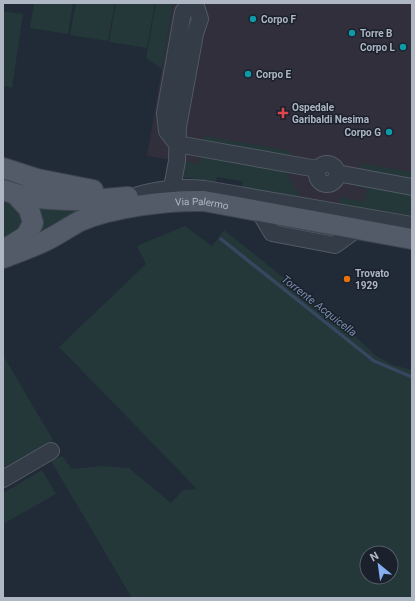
<svg xmlns="http://www.w3.org/2000/svg" width="415" height="601" font-family="Roboto,sans-serif">
<rect width="100%" height="100%" fill="#212a37"/>
<polygon fill="#312f3c" points="173,3 412,3 412,216 242,187 243,181 217,177 216,182 183,177 186,162 147,156"/>
<g fill="#243739" fill-rule="evenodd">
<polygon points="34,3 73,3 68,34 30,28"/>
<polygon points="76,3 115,3 108,41 70,35"/>
<polygon points="116,3 155,3 147,48 109,42"/>
<polygon points="156,3 173,3 162,69 146,58"/>
<polygon points="3,11 23,14 12,88 3,86"/>
<polygon points="204,136 291,151 289,162 203,146"/>
<polygon points="202,150 288,166 287,174 300,197 242,187 243,181 217,177 216,182 183,177 186,162 200,164"/>
<polygon points="361,163 412,172 412,184 359,175"/>
<polygon points="358,180 412,190 412,216 339,204 341,197 364,202 367,189 356,187"/>
<polygon points="3,197 14,201 27,223 3,244"/>
<polygon points="32,203 93,206 33,237"/>
<path d="M185 226 212 246 224 230 348 329 376 356 393 365 412 370V598H132L51 461 62 456 72 469 102 466 129 468 171 503 183 490 197 489 59 347 146 264 137 246ZM367 553H391V577H367Z"/>
<polygon points="3,355 53,440 3,468"/>
<polygon points="42,470 56,494 3,524 3,493"/>
</g>
<g fill="none" stroke-linecap="round" stroke-linejoin="round">
<polyline stroke="#37475f" stroke-width="3.5" points="221,239 374,361 412,377"/>
<defs>
<g id="minor">
<polyline points="191,3 183,12 165,113 167,131 177,144 317,169"/>
<circle cx="327" cy="174" r="10"/>
<polyline points="337,173 412,187"/>
<polyline points="172,188 177,161 178,127 195,34 200,19 196,6"/>
<path d="M131 197C155 189 179 186 205 189L412 225"/>
<polyline points="259,211 272,233 335,245 357,229"/>
<polyline points="3,479 51,451"/>
</g>
<g id="major">
<polyline points="3,168 37,179 93,190"/>
<path d="M3 190C39 203 90 201 128 197"/>
<polyline points="7,248 26,236 33,223 29,209 16,195"/>
<path id="s1" d="M3 258C16 253 30 248 43 242 56 236 67 228 80 221 113 207 168 200 204 201L412 239"/>
</g>
</defs>
<use href="#minor" stroke="#525a65" stroke-width="18"/>
<use href="#major" stroke="#3e4551" stroke-width="22"/>
<use href="#minor" stroke="#343c47" stroke-width="16"/>
<use href="#major" stroke="#525b67" stroke-width="20"/>
</g>
<g fill="#0f9aa8" stroke="#1a212c" stroke-width="1.5">
<circle cx="253" cy="19" r="4"/>
<circle cx="352" cy="33" r="4"/>
<circle cx="403" cy="47" r="4"/>
<circle cx="248" cy="74" r="4"/>
<circle cx="389" cy="132" r="4"/>
</g>
<path fill="#e0444e" stroke="#1a212c" stroke-width="1.5" d="M281 107h4v4h4v4h-4v4h-4v-4h-4v-4h4z"/>
<circle fill="#e8710a" stroke="#1a212c" stroke-width="1.5" cx="347" cy="279" r="4"/>
<g text-anchor="middle" dominant-baseline="central" stroke-width="3" stroke-linejoin="round" paint-order="stroke">
<g font-size="10" font-weight="bold" fill="#afb7c4" stroke="#1a212c" text-anchor="start">
<text x="261" y="19">Corpo F</text>
<text x="360" y="33">Torre B</text>
<text x="395" y="47" text-anchor="end">Corpo L</text>
<text x="256" y="74">Corpo E</text>
<text x="292" y="107">Ospedale<tspan x="292" dy="12">Garibaldi Nesima</tspan></text>
<text x="381" y="132" text-anchor="end">Corpo G</text>
<text x="355" y="273">Trovato<tspan x="355" dy="12">1929</tspan></text>
</g>
<g font-size="10" fill="#afb7c4" stroke="#1a212c">
<text stroke="none"><textPath href="#s1" startOffset="210">Via Palermo</textPath></text>
</g>
<g font-size="11" font-style="italic" fill="#788dab" stroke="#1a212c">
<text transform="translate(319 306) rotate(38)">Torrente Acquicella</text>
</g>
</g>
<rect width="415" height="601" fill="none" stroke="#afb7c4" stroke-width="8"/>
<g transform="translate(379 565) rotate(331)"><circle r="19" fill="#1a212c" stroke="#565d69"/>
<path d="M0-3L7 15L0 10L-7 15Z" fill="#85aef3"/>
<text y="-6" font-size="11" font-weight="bold" text-anchor="middle" fill="#afb7c4">N</text>
</g>
</svg>
